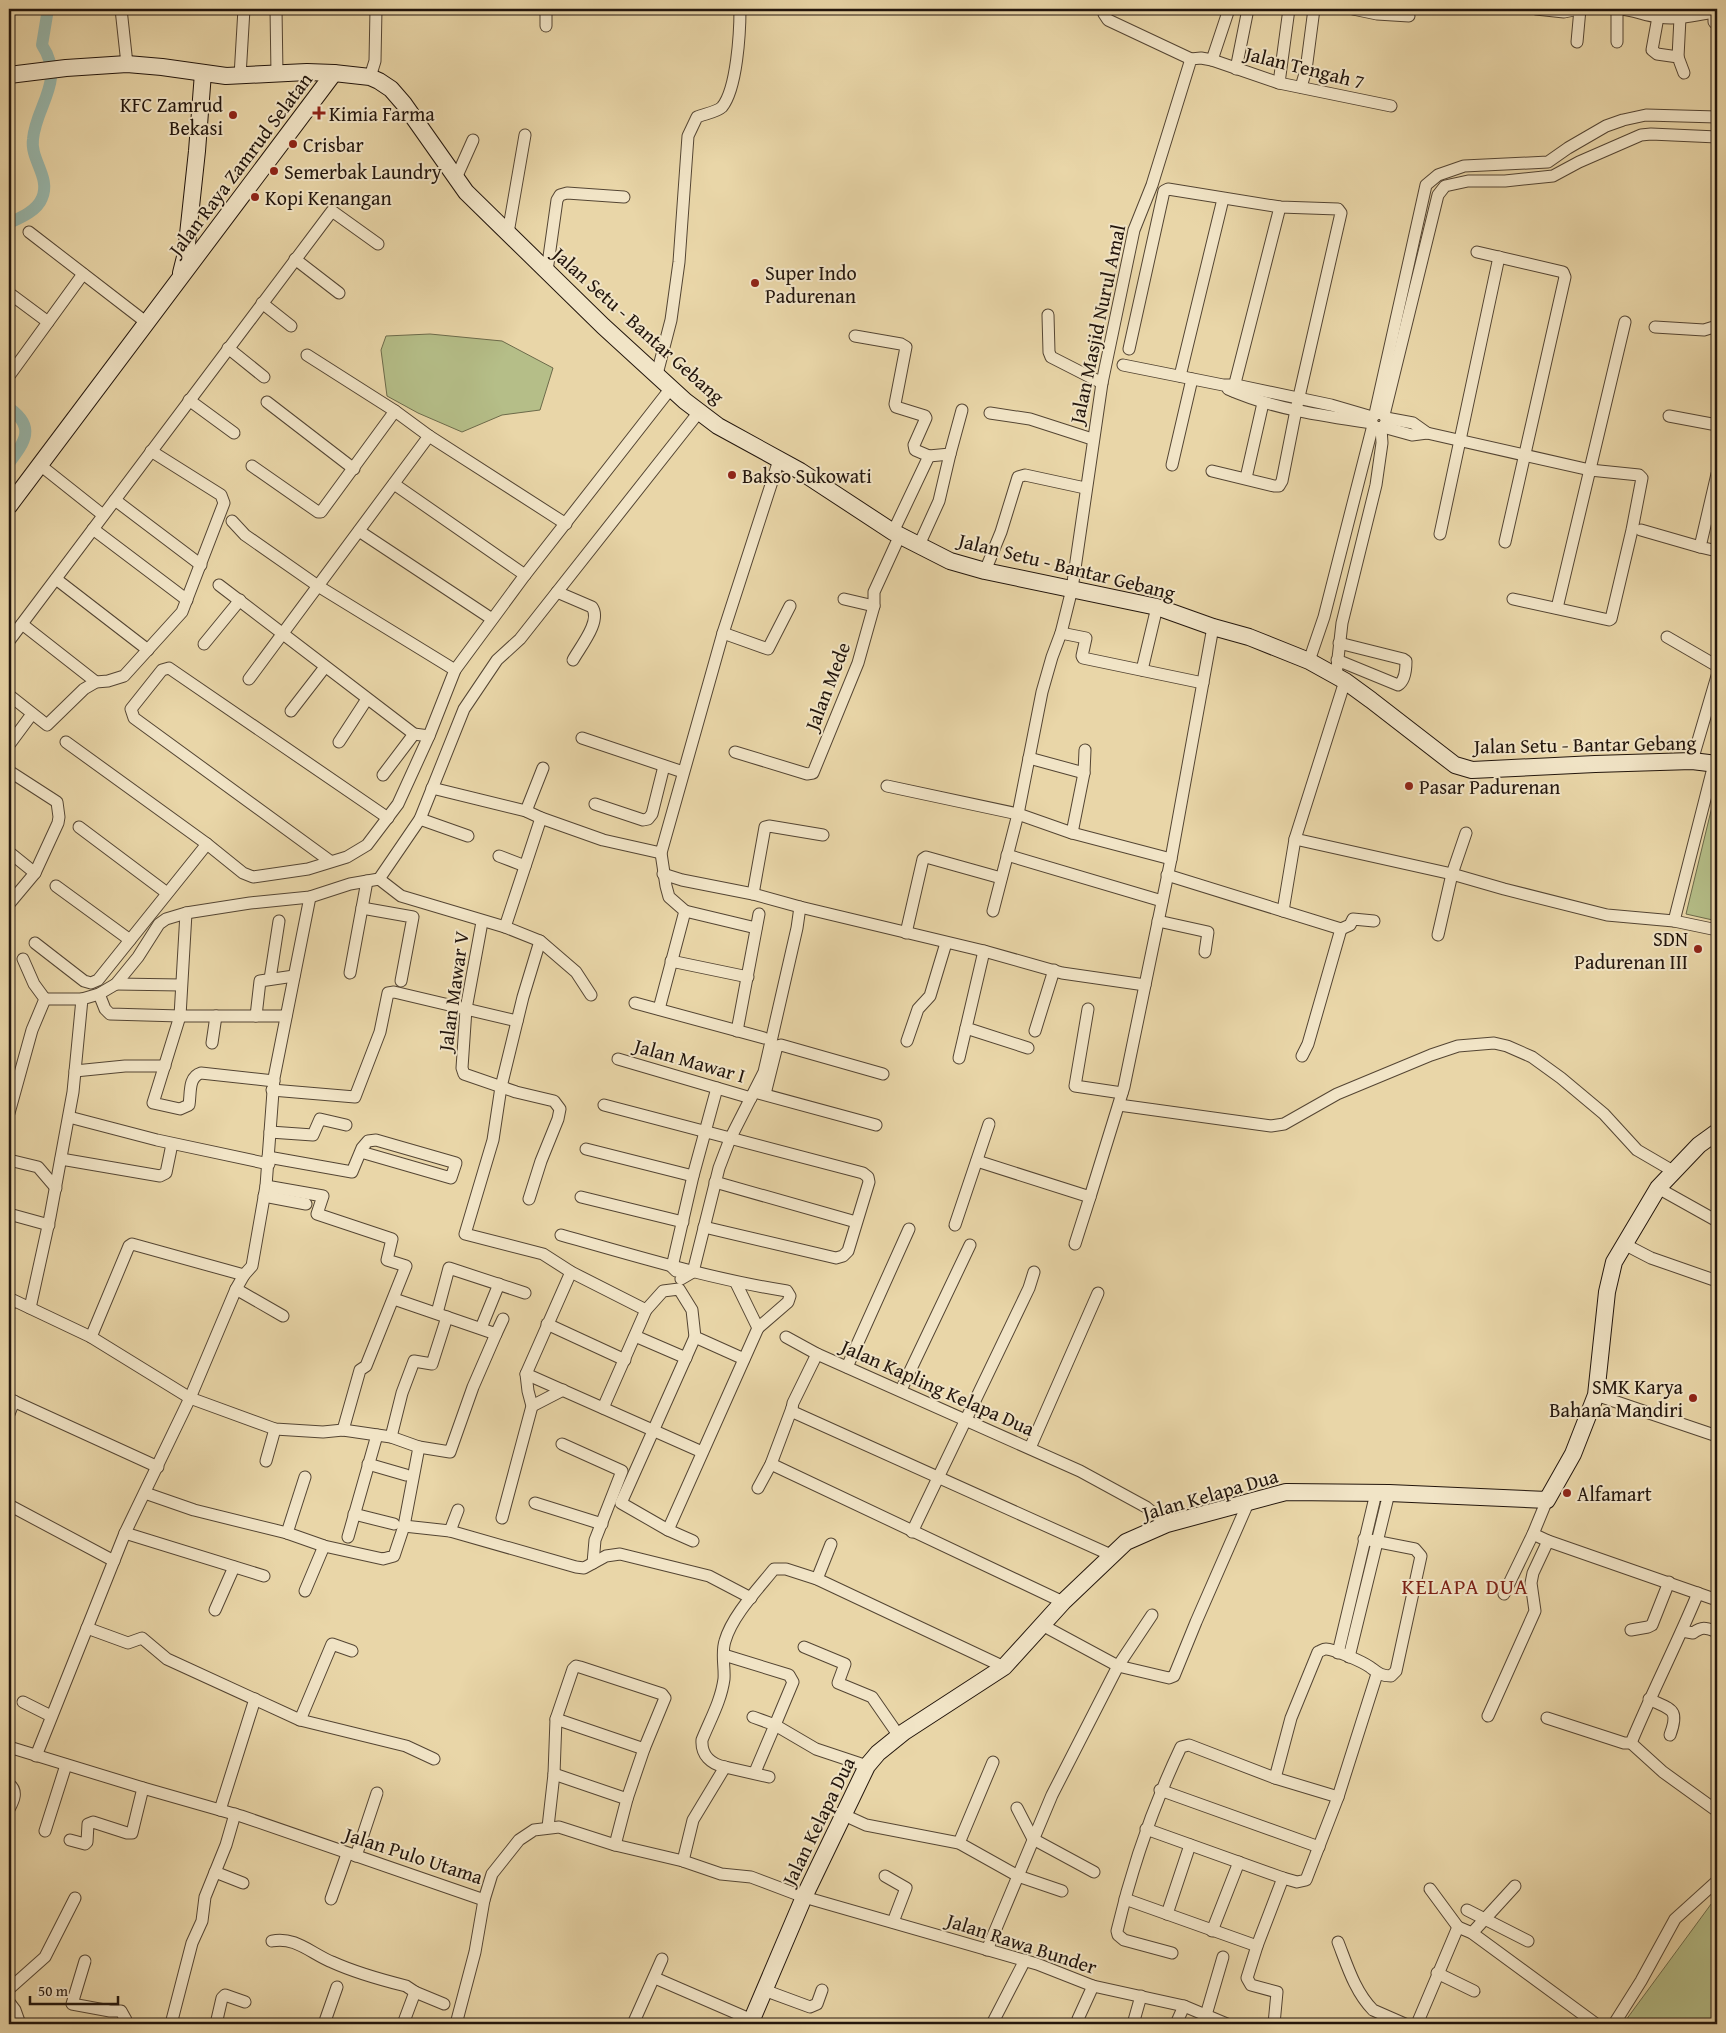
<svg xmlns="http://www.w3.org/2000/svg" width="1726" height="2033" font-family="'Gentium Book Plus',serif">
<rect width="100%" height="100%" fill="#e9d6a8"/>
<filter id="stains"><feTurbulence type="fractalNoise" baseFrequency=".004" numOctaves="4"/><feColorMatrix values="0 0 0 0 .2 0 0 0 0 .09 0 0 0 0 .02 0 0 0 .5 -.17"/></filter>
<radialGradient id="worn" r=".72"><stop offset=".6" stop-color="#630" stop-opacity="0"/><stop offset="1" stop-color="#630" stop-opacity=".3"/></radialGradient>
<g fill="#b5be88" stroke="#6c6a4a">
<polygon points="9,9 34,9 9,15"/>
<polygon points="430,334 502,341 553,368 540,410 502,415 462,432 418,413 387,396 381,350 386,336"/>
<polygon points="1717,786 1717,921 1686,914"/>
<polygon points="1717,1896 1717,2024 1623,2024"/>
</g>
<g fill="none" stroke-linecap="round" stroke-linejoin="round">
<g stroke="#98b8ad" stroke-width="12">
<path d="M9 223C20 218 37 211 42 198 51 177 30 160 33 139 36 105 66 81 42 45L48 9"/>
<path d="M9 408C36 427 25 442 9 463"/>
</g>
<defs>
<g id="street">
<polyline points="121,9 127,64"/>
<polyline points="276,9 277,74"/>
<polyline points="546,9 546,26"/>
<polyline points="1104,9 1104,14 1108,20 1191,59"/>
<polyline points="1353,9 1377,14 1409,16"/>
<polyline points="1536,9 1564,12 1579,9"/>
<path d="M1621 9C1634 10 1646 16 1659 17 1678 20 1696 15 1714 12"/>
<polyline points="1714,9 1714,22 1717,25"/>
<polyline points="1658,17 1652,50 1657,54 1678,57 1684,73"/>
<polyline points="1577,42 1580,9"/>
<polyline points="1617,42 1617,9"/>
<polyline points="1678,57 1680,18"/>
<polyline points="1212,60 1279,83 1391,106"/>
<polyline points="1236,69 1248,9"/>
<polyline points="240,76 244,9"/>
<polyline points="370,77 375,61 376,9"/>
<polyline points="1279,83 1289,9"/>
<polyline points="1301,87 1306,70 1314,9"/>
<polyline points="456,178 473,140"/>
<polyline points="29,232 147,323"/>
<polyline points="508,233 525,135"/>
<polyline points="1477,252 1563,272 1565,277 1505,542"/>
<polyline points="295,259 339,293"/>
<polyline points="547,271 557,200 560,195 567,193 624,197"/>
<polyline points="9,293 48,322"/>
<polyline points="262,303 291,326"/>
<polyline points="1048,315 1049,352 1051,357 1102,383"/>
<polyline points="1655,327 1704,330 1717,326"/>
<polyline points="855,336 901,344 906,347 895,404 896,407 925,416 926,418 914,445 915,450 929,456 893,532"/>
<polyline points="228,348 264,377"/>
<polyline points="1129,349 1164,191 1168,189 1280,207 1338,209 1341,213 1296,410 1282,481 1279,486 1274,486 1212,471"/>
<polyline points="307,355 395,411"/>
<polyline points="1123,365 1223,385 1236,385 1331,405 1372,417"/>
<path d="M657 374 671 320 679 262 688 136 697 117C704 114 717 112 722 107 737 89 740 32 740 9"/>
<polyline points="9,376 83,274"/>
<polyline points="1180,376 1223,199"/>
<path d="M1228 389C1273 409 1323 416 1372 423"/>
<polyline points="1233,391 1280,207"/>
<polyline points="189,400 234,433"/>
<polyline points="267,402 354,469"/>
<polyline points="990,413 1030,419 1092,439"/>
<polyline points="1375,414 1382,413 1386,418 1386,422 1383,427 1376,428 1373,425 1371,420 1375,414 1426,185 1438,175 1464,166 1548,162 1568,148 1606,126 1623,120 1646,115 1717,117"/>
<polyline points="1384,415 1438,195 1445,186 1468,181 1505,181 1553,176 1579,162 1641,135 1651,134 1717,137"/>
<polyline points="1669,416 1717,425"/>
<polyline points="1386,418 1413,423 1427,433"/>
<polyline points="1383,427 1412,435 1427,433 1590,470 1639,475 1642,478 1632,530 1611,619 1609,620 1513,599"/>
<polyline points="929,456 950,454 962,410"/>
<polyline points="40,465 103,515"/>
<polyline points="1172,465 1192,379"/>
<polyline points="252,466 318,512 321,512 395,411 429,436 566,524"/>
<polyline points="1717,474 1700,547 1717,551"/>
<polyline points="1246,478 1263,403"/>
<polyline points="394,484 525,575"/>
<polyline points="115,500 201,565"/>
<polyline points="232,521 245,535 318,586 455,670"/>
<polyline points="93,529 187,600"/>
<polyline points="1641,530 1700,547"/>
<polyline points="359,531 492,619"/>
<polyline points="1440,534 1499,257"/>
<polyline points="919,545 939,501 950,454"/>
<polyline points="985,571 1001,532 1018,477 1025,475 1085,488"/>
<polyline points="56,579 148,650"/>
<polyline points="219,585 414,734 429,736"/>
<path d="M557 592 592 607C602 621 580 647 573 660"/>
<polyline points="844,599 874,606"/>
<polyline points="1557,608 1625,322"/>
<polyline points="22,624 96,682"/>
<polyline points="723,633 768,649 790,606"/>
<polyline points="1061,633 1086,638 1082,656 1083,658 1203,683"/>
<polyline points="1667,637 1717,666"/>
<polyline points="9,641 332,211 378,244"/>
<polyline points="204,644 240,600"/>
<path d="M1337 660 1398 685C1405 681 1406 668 1406 661L1403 659 1339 643"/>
<polyline points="1309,661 1324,617 1373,425"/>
<polyline points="1142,670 1157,607"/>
<polyline points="1336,676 1342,623 1376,485 1382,443 1381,428"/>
<polyline points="249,679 429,436"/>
<polyline points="9,695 47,725 84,689 96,682 108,681 124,676 182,612 224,503 221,495 151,451"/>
<polyline points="291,711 325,667"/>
<polyline points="582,738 683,772"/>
<polyline points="66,742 207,844 243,873 253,877 308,869 347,857 367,845 398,804 429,736 455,670 525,575 671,388"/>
<polyline points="339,742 367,699"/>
<polyline points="9,745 32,714"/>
<polyline points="735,752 807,774 813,773 858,663 874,606 874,592 900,535"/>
<polyline points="1029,758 1084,773"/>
<polyline points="1692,761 1717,676"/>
<polyline points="9,771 57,802 59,817 58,823 35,873 9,904"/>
<polyline points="383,775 414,734"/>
<polyline points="887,786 1018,814 1072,833 1084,773 1085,750"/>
<polyline points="432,788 526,811 541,818 603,840 661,853"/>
<polyline points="595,804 643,820 648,819 652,814 664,766"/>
<polyline points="526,811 543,768"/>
<polyline points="420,819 468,836"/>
<polyline points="79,827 167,893"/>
<polyline points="1072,833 1171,859"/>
<polyline points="1295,839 1452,874 1504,889 1607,915 1674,921 1717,930"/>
<polyline points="9,852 35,873"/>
<polyline points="1007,855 1162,901"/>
<polyline points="499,856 525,866"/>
<polyline points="330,861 134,718 131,709 162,670 169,668 388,818"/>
<polyline points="663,874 682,880 753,894 800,907 797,928 764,1072 730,1139 719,1168 693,1272 681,1279"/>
<polyline points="1167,875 1341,929 1350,925 1353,919 1374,921"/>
<polyline points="379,879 401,896 505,927 540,941 576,972 591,995"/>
<polyline points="56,886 130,940"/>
<polyline points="753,894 765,827 769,826 823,835"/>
<polyline points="800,907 984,951 1062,973 1145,985"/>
<polyline points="362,908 413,917 401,981"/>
<polyline points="685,911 756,928"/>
<polyline points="993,911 1018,814 1042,692 1052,657 1061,633 1072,589 1102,383 1134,230 1152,185 1191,59 1201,58 1212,60 1229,9"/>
<polyline points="1283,911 1295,839 1345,681"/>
<path d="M186 913 180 1016 153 1103 180 1109 189 1105C191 1093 188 1077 201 1073L274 1081"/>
<polyline points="1158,921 1208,932 1205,952"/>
<polyline points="1674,921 1714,764"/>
<polyline points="482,922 466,1009 462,1068 464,1074 516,1092 554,1101 560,1109 558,1119 541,1161 529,1199"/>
<polyline points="505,927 541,818"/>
<polyline points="906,933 923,859 926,857 1001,878"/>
<polyline points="1438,935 1452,874 1466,833"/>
<polyline points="540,941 523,997 501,1087 493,1140 465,1234 543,1254 571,1272 646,1310"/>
<polyline points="35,943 84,981 91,983 98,980 207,844"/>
<polyline points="984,951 966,1028 1028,1048"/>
<polyline points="671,961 748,977"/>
<polyline points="350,973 367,881"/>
<polyline points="270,979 279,921"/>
<polyline points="116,984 181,985"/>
<polyline points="99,994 105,1009 110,1014 180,1016 286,1016"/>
<polyline points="45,999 82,999"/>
<polyline points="635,1003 764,1038"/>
<polyline points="659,1009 685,911 669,897 666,886 661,853 723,633 779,460"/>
<polyline points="1088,1009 1075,1086 1122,1093"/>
<polyline points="256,1016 260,981 294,976"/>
<polyline points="737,1031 759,914"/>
<polyline points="1035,1031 1054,970"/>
<polyline points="907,1041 918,1009 930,996 946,943"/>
<polyline points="212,1043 216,1016"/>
<polyline points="1302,1056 1308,1044 1341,929"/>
<polyline points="959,1058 966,1028"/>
<polyline points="618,1059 751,1098"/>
<polyline points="75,1071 125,1066 165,1066"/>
<polyline points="272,1090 355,1097 380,1032 388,993 394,992 517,1021"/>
<polyline points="758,1093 876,1125"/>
<polyline points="765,1094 777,1046 781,1045 883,1074"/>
<polyline points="604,1105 863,1173 868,1177 869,1182 848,1251 843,1256 836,1258 704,1227"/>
<polyline points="1119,1105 1271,1126 1284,1124 1337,1094 1431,1055 1458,1046 1494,1043 1507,1046 1532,1057 1561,1078 1604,1114 1637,1150 1673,1171"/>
<polyline points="9,1113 32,1030 45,999 34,984 23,959"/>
<polyline points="69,1117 157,1140 269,1164"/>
<polyline points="270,1132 313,1135 320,1119 346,1125"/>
<polyline points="586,1149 693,1176"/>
<polyline points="268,1157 352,1172 362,1148 368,1141 376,1140 456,1163 451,1178 361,1152"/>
<polyline points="61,1159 160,1176 166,1173 172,1144"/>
<polyline points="9,1160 38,1167 56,1188"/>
<polyline points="977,1161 1090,1197 1124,1087 1171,859 1213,627"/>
<polyline points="715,1182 856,1222"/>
<polyline points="266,1186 323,1196 317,1214 392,1239 387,1260 406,1266 366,1366 360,1370 343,1430"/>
<polyline points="1658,1188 1717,1221"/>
<polyline points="264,1196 306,1204"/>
<polyline points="581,1197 683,1222"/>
<polyline points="9,1214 49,1225"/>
<polyline points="955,1225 989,1124"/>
<path d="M561 1235C636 1256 710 1279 787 1291L790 1296 788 1302 758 1328"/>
<polyline points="1075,1244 1090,1197"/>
<polyline points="1624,1244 1651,1258 1717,1281"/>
<polyline points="676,1271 672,1267 693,1176 717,1088"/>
<polyline points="236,1289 283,1316"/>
<polyline points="394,1299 496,1334 503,1319"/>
<polyline points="9,1307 13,1300 91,1337 190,1398 275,1429 323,1432 343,1430 391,1437 419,1447 404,1526 394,1556 383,1559 324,1546 287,1533 194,1510 145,1493"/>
<polyline points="30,1308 50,1217 73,1092 82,999 99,994 116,984 138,957 159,924 166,919 186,913 250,903 310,897 350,884 379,879 420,819 464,709 497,660 520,639 699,412"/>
<polyline points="437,1313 449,1268 525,1293"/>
<polyline points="547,1324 625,1360"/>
<polyline points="481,1328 499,1284"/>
<polyline points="635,1336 686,1358"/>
<polyline points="91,1337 129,1246 132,1244 244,1275"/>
<polyline points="786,1337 817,1354 1080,1471 1146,1507 1167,1524"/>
<polyline points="817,1354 793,1403 792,1408 793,1412 1111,1555"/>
<polyline points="847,1367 909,1229"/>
<polyline points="526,1374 702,1452"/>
<polyline points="901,1390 970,1245"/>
<polyline points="1596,1395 1717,1436"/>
<polyline points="9,1399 158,1467"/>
<polyline points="532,1406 563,1390"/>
<polyline points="603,1408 646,1310 663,1291 679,1289 692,1310 695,1337 744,1359"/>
<polyline points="9,1414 14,1401"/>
<polyline points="391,1437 402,1393 414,1361 432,1364 447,1317"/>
<polyline points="562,1444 622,1471 595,1540 593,1563"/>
<polyline points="419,1447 450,1452 473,1387 496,1334"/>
<polyline points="1030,1448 1098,1293"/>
<polyline points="266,1461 275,1429"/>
<polyline points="368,1464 406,1475"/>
<polyline points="771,1464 1063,1602"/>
<polyline points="758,1488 771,1464 792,1408"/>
<polyline points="535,1503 602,1524"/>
<polyline points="9,1505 114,1561"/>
<polyline points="354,1514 394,1524"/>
<polyline points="502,1518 532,1406 528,1391 526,1374 571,1272"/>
<polyline points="404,1526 450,1531 576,1567 584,1568 606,1556 620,1554 709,1576 751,1598"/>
<polyline points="668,1530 758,1328 736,1283"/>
<polyline points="450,1531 458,1510"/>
<polyline points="912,1532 1029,1288 1034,1272"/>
<polyline points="125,1533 264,1576"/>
<polyline points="287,1533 305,1477"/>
<polyline points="1533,1534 1548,1541 1717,1600"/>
<polyline points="348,1537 377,1435"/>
<polyline points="693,1541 668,1530 621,1503 695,1337"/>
<polyline points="817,1579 831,1544"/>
<polyline points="305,1591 324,1546"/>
<polyline points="1504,1594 1533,1534 1547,1500"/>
<polyline points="215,1610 234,1567"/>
<polyline points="1042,1625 1118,1666 1152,1615"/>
<polyline points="87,1628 128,1643 142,1638 167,1659 300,1720 406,1746 434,1759"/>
<polyline points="1631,1630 1648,1627 1652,1625 1669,1582"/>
<path d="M1682 1631 1693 1633C1703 1626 1706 1628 1717 1632"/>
<polyline points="804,1647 845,1664 838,1683 872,1697 899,1736"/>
<polyline points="1338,1653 1376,1493"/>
<polyline points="724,1655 789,1675 793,1682 775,1725 816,1749 867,1766"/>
<polyline points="1349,1657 1389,1493"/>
<path d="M1649 1699C1671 1710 1680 1708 1670 1735"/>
<polyline points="23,1702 51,1716"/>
<polyline points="1488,1716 1535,1611 1531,1583 1533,1573 1548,1541"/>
<polyline points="753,1717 775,1725 755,1772"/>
<path d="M1547 1718 1624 1743H1631C1652 1692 1677 1644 1698 1593"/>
<polyline points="556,1719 644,1749"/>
<polyline points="300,1720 332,1644 352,1651"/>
<polyline points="1631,1743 1663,1772 1717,1811"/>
<polyline points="9,1747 143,1788 241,1816 484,1900 492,1874 519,1840 534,1830 559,1827 615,1845 683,1861 721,1874 751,1877 804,1897 1037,1964 1093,1986 1184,2006 1227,2024"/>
<polyline points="36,1756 125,1533 190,1398 236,1289 244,1275 252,1266 266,1186 274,1078 310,897"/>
<path d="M725 1767C711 1764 701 1755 702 1740 710 1720 721 1701 724 1679 725 1667 721 1653 725 1641 732 1616 758 1589 774 1569H786L817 1579 1004 1667"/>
<polyline points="554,1774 627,1799"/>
<path d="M1275 1778 1291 1718 1318 1652C1321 1651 1323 1649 1326 1649 1334 1649 1363 1662 1370 1667 1378 1673 1381 1676 1391 1676L1396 1671 1421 1556 1415 1549 1364 1539"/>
<path d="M9 1784C18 1791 14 1800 9 1809"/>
<polyline points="1160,1790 1319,1847"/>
<polyline points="1017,1808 1033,1839 1094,1872"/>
<polyline points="220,1810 255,1699"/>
<polyline points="844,1815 866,1825 959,1843 1018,1876 1062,1891"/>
<polyline points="548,1827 554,1774 556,1719 573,1669 576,1666 580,1667 662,1694 665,1698 644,1749 627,1799 615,1845"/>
<polyline points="1146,1829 1283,1878 1297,1882 1306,1880 1338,1797 1377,1674"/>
<polyline points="45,1831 66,1765"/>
<polyline points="70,1840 85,1844 87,1842 88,1824 93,1822 127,1833 132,1833 143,1788"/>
<polyline points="959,1843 993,1762"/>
<polyline points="356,1856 377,1793"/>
<polyline points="683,1861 693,1820 725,1767 769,1777"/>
<polyline points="215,1872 243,1883"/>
<polyline points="885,1876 906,1888 893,1922"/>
<polyline points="1430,1889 1458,1927"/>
<polyline points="331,1899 347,1854"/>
<polyline points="1125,1899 1257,1946"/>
<polyline points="1467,1910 1528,1941"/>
<polyline points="1167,1914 1190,1845"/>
<polyline points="1212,1931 1239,1862"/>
<polyline points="1472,1933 1515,1886"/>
<path d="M272 1941C295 1936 312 1954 332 1962 354 1972 382 1980 406 1986L415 1992"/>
<path d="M1338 1942C1347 1965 1355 1992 1373 2010L1405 2024"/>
<polyline points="987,1950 1052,1795 1118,1666 1169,1678 1174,1676 1196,1622 1248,1503"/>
<path d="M1172 1953 1124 1940 1118 1935 1117 1931C1132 1867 1153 1806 1181 1747L1189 1745 1275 1778 1338 1797"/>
<polyline points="85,1961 72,2004 110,2011 121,2011 126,2020 124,2024"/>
<polyline points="1437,1973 1474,1991"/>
<polyline points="655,1978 752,2020"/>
<polyline points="9,1989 45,1957 75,1898"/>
<polyline points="764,1990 810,2007 817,2004 822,1990"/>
<polyline points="9,2002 15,2010 20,2024"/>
<polyline points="1206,2015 1223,1957"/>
<polyline points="171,2024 192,1943 202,1921 205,1897 226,1845 235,1814"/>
<polyline points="216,2024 222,1998 225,1995 245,2002"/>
<polyline points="324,2024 337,1987"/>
<polyline points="403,2024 415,1992 444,2004"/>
<polyline points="456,2024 475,1952 484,1900"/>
<polyline points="633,2024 662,1959"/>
<polyline points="992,2024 1025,1960"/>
<polyline points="1082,2024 1078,2019 1093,1986"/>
<polyline points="1133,2024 1141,1996"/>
<polyline points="1176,2024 1184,2006"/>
<polyline points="1274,2024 1277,1992 1251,1985 1247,1978 1257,1946 1283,1878"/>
<polyline points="1417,2024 1458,1927 1472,1933 1596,2024"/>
<polyline points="1614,2024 1641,1981 1675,1919 1717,1881"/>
</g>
<g id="secondary">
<polyline points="9,75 66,68 127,64 162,67 226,76 307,72 334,73 370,77 379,81 391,89 404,104 466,192 603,326 685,401 718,426 800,471 893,532 950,561 985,571 1157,607 1213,627 1249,637 1309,661 1345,681 1371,700 1455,765 1472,770 1595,764 1692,761 1717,764"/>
<polyline points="181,273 186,253 197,151 203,73"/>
<polyline points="9,506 334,73"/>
<polyline points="750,2024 804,1897 867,1766 878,1753 904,1732 1004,1667 1063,1602 1126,1542 1167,1524 1286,1492 1389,1493 1547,1500 1573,1454 1596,1395 1607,1292 1614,1262 1658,1188 1699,1145 1717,1132"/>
</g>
</defs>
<use href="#street" stroke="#544533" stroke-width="13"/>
<use href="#secondary" stroke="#22150c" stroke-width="18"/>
<use href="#street" stroke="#f1e4c6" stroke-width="11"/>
<use href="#secondary" stroke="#f1e4c6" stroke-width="16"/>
</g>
<g fill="#8f2418" stroke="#f1e4c6" stroke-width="2">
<path d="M316.5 105.5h5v5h5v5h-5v5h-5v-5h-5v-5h5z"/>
<circle cx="233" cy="115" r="5"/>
<circle cx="293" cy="144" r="5"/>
<circle cx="274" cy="171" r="5"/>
<circle cx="255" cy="197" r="5"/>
<circle cx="755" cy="283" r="5"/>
<circle cx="732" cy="475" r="5"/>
<circle cx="1409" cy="786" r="5"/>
<circle cx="1698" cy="949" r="5"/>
<circle cx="1693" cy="1398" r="5"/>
<circle cx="1567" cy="1493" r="5"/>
</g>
<g text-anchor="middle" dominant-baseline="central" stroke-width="4" stroke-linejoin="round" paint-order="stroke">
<g font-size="20" fill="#22150c" stroke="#f1e4c6">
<text transform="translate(1305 67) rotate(14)">Jalan Tengah 7</text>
<text transform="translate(240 164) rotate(-53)">Jalan Raya Zamrud Selatan</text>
<text transform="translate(1097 324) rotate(-78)">Jalan Masjid Nurul Amal</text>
<text transform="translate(639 325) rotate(42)">Jalan Setu - Bantar Gebang</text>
<text transform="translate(1067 566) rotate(14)">Jalan Setu - Bantar Gebang</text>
<text transform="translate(827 686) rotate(-69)">Jalan Mede</text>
<text transform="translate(1585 744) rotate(-1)">Jalan Setu - Bantar Gebang</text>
<text transform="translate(453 991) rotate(-82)">Jalan Mawar V</text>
<text transform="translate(690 1060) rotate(16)">Jalan Mawar I</text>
<text transform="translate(938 1387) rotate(24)">Jalan Kapling Kelapa Dua</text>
<text transform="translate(1210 1494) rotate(-16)">Jalan Kelapa Dua</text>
<text transform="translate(818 1821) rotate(-64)">Jalan Kelapa Dua</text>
<text transform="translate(414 1855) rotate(18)">Jalan Pulo Utama</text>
<text transform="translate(1022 1943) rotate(18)">Jalan Rawa Bunder</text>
</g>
<g font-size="20" fill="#22150c" stroke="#f1e4c6" text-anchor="start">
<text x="223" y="104" text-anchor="end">KFC Zamrud<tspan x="223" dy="23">Bekasi</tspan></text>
<text x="329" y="113">Kimia Farma</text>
<text x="303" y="144">Crisbar</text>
<text x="284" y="171">Semerbak Laundry</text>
<text x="265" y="197">Kopi Kenangan</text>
<text x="765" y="272">Super Indo<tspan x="765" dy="23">Padurenan</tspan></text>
<text x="742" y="475">Bakso Sukowati</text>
<text x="1419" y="786">Pasar Padurenan</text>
<text x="1688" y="938" text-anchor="end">SDN<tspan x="1688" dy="23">Padurenan III</tspan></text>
<text x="1683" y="1386" text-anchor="end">SMK Karya<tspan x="1683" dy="23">Bahana Mandiri</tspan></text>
<text x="1577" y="1493">Alfamart</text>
</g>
<g font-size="22" letter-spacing="1" fill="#7a1f14" stroke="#f1e4c6">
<text x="1465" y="1586">KELAPA DUA</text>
</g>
</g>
<rect width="1726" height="2033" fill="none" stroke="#e9d6a8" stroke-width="30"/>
<rect x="10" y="10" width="1706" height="2013" fill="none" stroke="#22150c" stroke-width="2.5"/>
<rect x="15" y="15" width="1696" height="2003" fill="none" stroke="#22150c"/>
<path d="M30 1996v8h88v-8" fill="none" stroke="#22150c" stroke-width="2.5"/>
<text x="38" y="1996" font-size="15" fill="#22150c" stroke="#f1e4c6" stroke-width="4" paint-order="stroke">50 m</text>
<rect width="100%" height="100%" filter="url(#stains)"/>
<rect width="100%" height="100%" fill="url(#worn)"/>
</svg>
